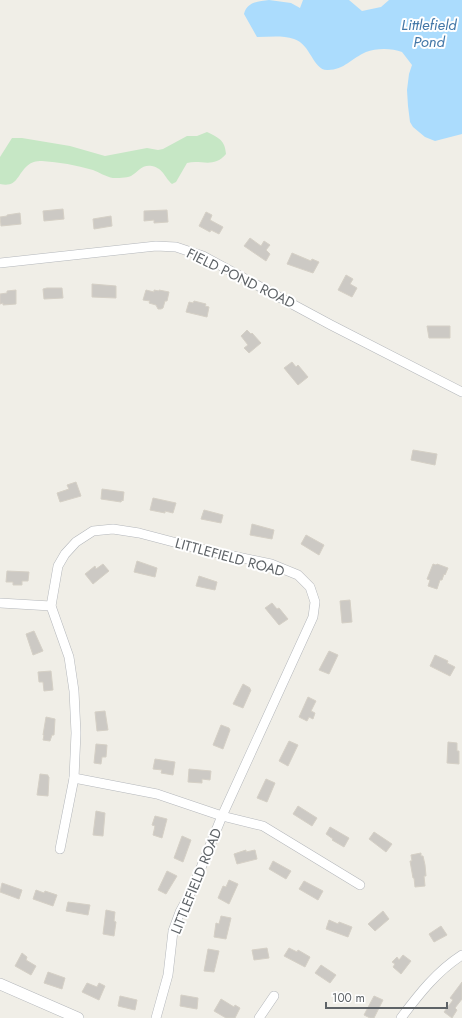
<svg xmlns="http://www.w3.org/2000/svg" width="462" height="1018" font-family="Jost,sans-serif">
<rect width="100%" height="100%" fill="#f0eee7"/>
<path fill="#c6e7c5" d="M207 132C219 138 225 140 226 154 213 169 201 159 187 163L176 182 172 184C164 177 164 169 152 166 142 164 138 172 131 176 126 178 118 178 113 178 106 177 99 172 93 170 76 165 59 162 42 161 36 161 31 162 27 166 17 175 17 188 0 184V157L12 138H22L70 146 105 156 147 148 158 150 163 149 187 136H197Z"/>
<path fill="#abdcfd" d="M269 0 291 3 300 8 303 0H349L362 11 381 7 389 0H462V134L435 141 425 137 413 127 410 122 408 106 407 90 409 74 412 65 402 52C392 48 376 48 366 52 352 58 344 70 328 70 313 71 311 44 294 39 282 35 269 37 257 37L244 14C247 2 259 1 269 0Z"/>
<g fill="#ccc9c4" stroke="#d5d0c6">
<polygon points="63,209 64,219 44,221 43,211"/>
<polygon points="167,210 168,222 154,223 154,220 144,221 144,211"/>
<polygon points="206,212 212,215 210,220 223,227 219,234 211,230 210,232 199,226"/>
<polygon points="20,213 21,224 1,226 0,217 7,216 7,215"/>
<polygon points="111,216 112,226 94,229 93,219"/>
<polygon points="250,238 261,246 264,241 270,245 266,250 270,254 266,261 244,246"/>
<polygon points="292,253 311,261 312,259 319,262 313,273 287,264"/>
<polygon points="346,275 353,279 350,284 357,288 352,297 338,290"/>
<polygon points="92,284 116,286 116,298 92,297"/>
<polygon points="47,288 62,288 63,298 44,299 43,289"/>
<polygon points="16,290 16,304 3,305 3,303 0,304 0,294 7,293 7,291"/>
<polygon points="146,290 154,292 154,290 159,291 159,290 169,292 167,301 165,301 163,308 161,309 158,309 156,305 149,303 150,301 143,300"/>
<polygon points="194,301 206,304 205,306 209,307 207,317 186,312 189,302 193,303"/>
<polygon points="427,326 450,326 450,338 429,338"/>
<polygon points="247,330 251,334 252,333 261,343 249,353 244,348 248,345 241,336"/>
<polygon points="292,362 296,367 298,365 308,377 298,385 284,368"/>
<polygon points="413,450 437,454 435,465 411,460"/>
<polygon points="76,482 81,496 60,502 57,493 69,489 67,485"/>
<polygon points="102,489 124,492 123,501 122,500 121,502 101,499"/>
<polygon points="153,498 176,503 173,513 165,511 165,513 150,510"/>
<polygon points="204,510 223,515 221,523 201,519"/>
<polygon points="252,524 274,530 272,539 250,535"/>
<polygon points="306,535 324,545 319,555 301,544"/>
<polygon points="137,561 157,568 155,577 134,572"/>
<polygon points="103,564 109,571 93,584 85,574 95,566 96,569"/>
<polygon points="433,564 436,565 437,564 448,568 445,575 444,574 442,580 440,580 437,589 428,586 430,580 427,579"/>
<polygon points="7,571 29,572 28,581 22,581 22,585 13,585 13,582 6,582"/>
<polygon points="199,576 217,582 215,590 196,586"/>
<polygon points="350,600 352,622 342,623 340,601"/>
<polygon points="272,603 277,609 279,608 288,619 279,625 265,608"/>
<polygon points="34,631 43,651 33,655 26,634"/>
<polygon points="329,651 338,655 329,674 319,670"/>
<polygon points="435,655 448,661 447,663 455,667 450,676 430,666"/>
<polygon points="51,671 53,690 44,691 43,682 39,682 38,672"/>
<polygon points="243,684 250,688 250,689 251,690 243,708 233,704"/>
<polygon points="308,697 316,701 311,711 315,713 313,719 309,717 307,721 299,717"/>
<polygon points="105,711 108,730 97,731 95,712"/>
<polygon points="46,717 55,719 54,735 52,735 50,741 43,740 44,735 43,735"/>
<polygon points="221,725 229,728 230,730 223,749 213,745"/>
<polygon points="289,741 298,745 288,766 279,761"/>
<polygon points="448,742 457,743 457,751 459,751 459,764 447,763"/>
<polygon points="96,744 107,745 106,757 102,757 101,764 94,763"/>
<polygon points="155,759 175,762 173,775 161,773 162,770 153,769"/>
<polygon points="189,769 211,771 210,780 202,779 202,783 188,782"/>
<polygon points="40,774 48,775 48,776 49,777 48,796 37,795"/>
<polygon points="266,779 275,783 267,802 257,798"/>
<polygon points="298,806 317,818 312,826 293,814"/>
<polygon points="96,811 105,813 103,836 93,835"/>
<polygon points="155,816 167,819 162,838 153,835 155,826 152,825"/>
<polygon points="330,827 349,838 344,847 332,840 333,839 326,834"/>
<polygon points="374,832 392,844 386,852 369,839"/>
<polygon points="182,836 191,840 183,862 174,858"/>
<polygon points="246,850 246,852 255,850 257,859 237,864 234,854"/>
<polygon points="421,853 421,856 423,856 425,865 426,876 424,876 425,886 415,887 414,878 413,878 410,861 412,861 411,855"/>
<polygon points="273,861 291,871 286,879 269,869"/>
<polygon points="167,871 177,876 166,894 158,890"/>
<polygon points="229,880 238,884 229,904 218,898 223,886 226,887"/>
<polygon points="304,881 323,891 318,900 299,889"/>
<polygon points="2,883 22,890 19,899 0,892"/>
<polygon points="36,890 44,893 45,891 57,895 53,906 33,899"/>
<polygon points="68,902 90,905 88,915 66,911"/>
<polygon points="106,910 115,912 114,921 116,922 114,936 103,934"/>
<polygon points="383,911 389,919 375,931 368,924"/>
<polygon points="221,916 231,918 226,939 214,937 216,923 219,924"/>
<polygon points="329,920 338,924 339,922 352,927 348,937 326,929"/>
<polygon points="441,926 447,935 434,942 429,934"/>
<polygon points="267,948 269,958 254,960 252,950"/>
<polygon points="289,948 297,952 298,950 310,957 305,967 284,956"/>
<polygon points="208,949 219,951 214,972 204,971"/>
<polygon points="22,953 27,957 26,960 36,966 31,975 15,966"/>
<polygon points="403,955 411,961 401,974 393,967 395,964 392,962 397,957 399,960"/>
<polygon points="321,965 336,975 330,983 315,973"/>
<polygon points="48,972 65,978 62,989 44,983"/>
<polygon points="462,982 462,999 455,1008 457,1010 452,1018 444,1012 453,1000 450,998"/>
<polygon points="87,983 97,987 99,983 105,986 99,1000 82,992"/>
<polygon points="181,995 198,998 197,1009 180,1006"/>
<polygon points="120,996 137,1000 135,1010 118,1006"/>
<polygon points="374,996 383,1000 374,1018 370,1018 364,1015"/>
<polygon points="221,999 234,1007 235,1005 240,1008 235,1018 226,1018 214,1011"/>
</g>
<g fill="none" stroke-linecap="round" stroke-linejoin="round">
<defs>
<g id="minor">
<polyline points="0,263 156,246 176,247 203,256 331,325 462,392"/>
<polyline points="0,603 51,606"/>
<polyline points="74,778 157,794 222,816 263,826 360,885"/>
<polyline points="60,849 74,778 76,733 74,691 69,657 51,606 58,566 65,554 76,542 93,531 113,529 139,533 200,549 271,564 298,575 310,587 315,602 313,617 222,816 192,890 180,912 173,931 168,975 156,1018"/>
<polyline points="259,1018 274,996"/>
<path d="M401 1018C419 994 437 971 462 955"/>
</g>
<polyline id="tertiary" points="0,984 78,1018"/>
</defs>
<use href="#minor" stroke="#b4b7bb" stroke-width="10"/>
<use href="#tertiary" stroke="#b4b7bb" stroke-width="12"/>
<use href="#minor" stroke="#fff" stroke-width="9"/>
<use href="#tertiary" stroke="#fff" stroke-width="11"/>
</g>
<g text-anchor="middle" dominant-baseline="central" stroke-width="4" stroke-linejoin="round" paint-order="stroke">
<g font-size="14" fill="#5e6367" stroke="#fff">
<text transform="translate(241 278) rotate(26)">FIELD POND ROAD</text>
<text transform="translate(230 557) rotate(15)">LITTLEFIELD ROAD</text>
<text transform="translate(196 881) rotate(-68)">LITTLEFIELD ROAD</text>
</g>
<g font-size="15" font-style="italic" fill="#4377a7" stroke="#fff">
<text x="429" y="25">Littlefield<tspan x="429" dy="17">Pond</tspan></text>
</g>
</g>
<path d="M326 1002v6h121v-6" fill="none" stroke="#5e6367" stroke-width="2"/>
<text x="332" y="1002" font-size="12" fill="#5e6367" stroke="#ffffff" stroke-width="3" paint-order="stroke">100 m</text>
</svg>
